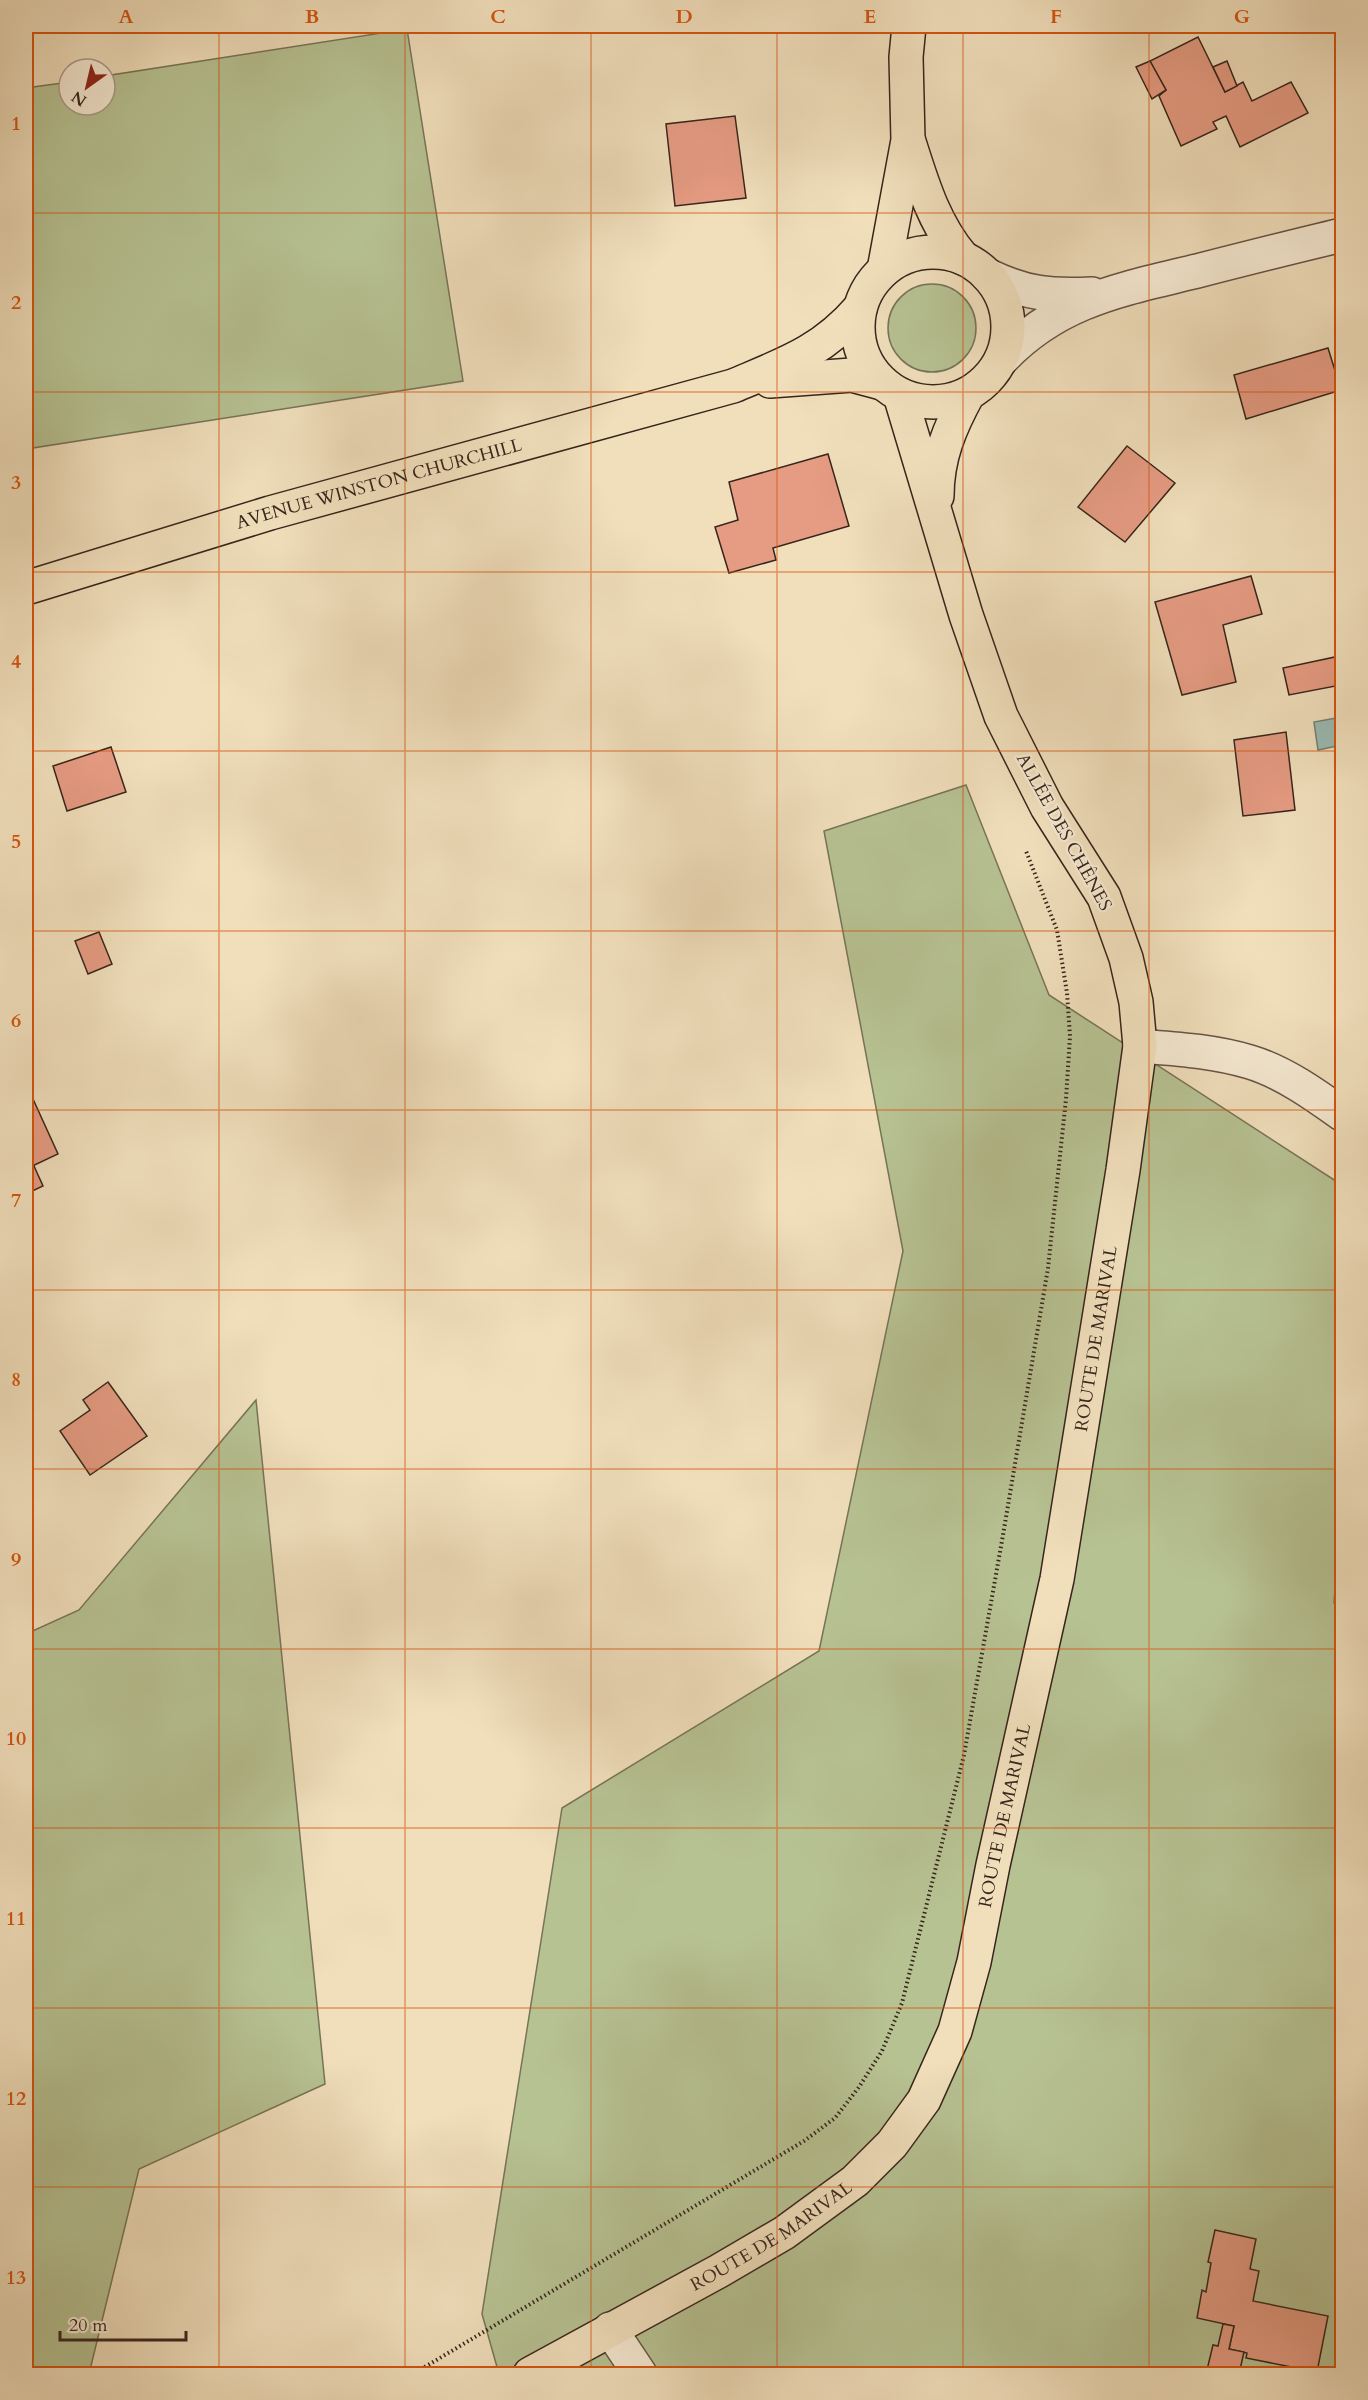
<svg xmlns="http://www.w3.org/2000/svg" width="1368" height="2400" font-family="Cardo,serif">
<rect width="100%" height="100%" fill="#f1dfbc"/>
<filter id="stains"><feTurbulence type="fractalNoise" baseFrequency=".00333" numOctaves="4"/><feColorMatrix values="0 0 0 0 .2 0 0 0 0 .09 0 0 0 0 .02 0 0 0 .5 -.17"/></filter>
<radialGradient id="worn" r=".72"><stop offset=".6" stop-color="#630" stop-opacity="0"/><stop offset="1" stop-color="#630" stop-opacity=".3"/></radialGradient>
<g fill="#b7c293" stroke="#777458" stroke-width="1.5">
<polygon points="407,29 463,381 26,449 26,88 69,82 69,105 105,105 105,76"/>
<circle cx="932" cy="328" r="44"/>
<polygon points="966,785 1049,995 1342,1185 1342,1501 1334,1603 1342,1605 1342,2374 499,2374 482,2314 562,1808 819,1651 903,1251 824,831"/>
<polygon points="256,1400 325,2084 139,2169 89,2374 26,2374 26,1634 79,1610"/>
</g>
<polygon fill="#9bbcb4" stroke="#738077" stroke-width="1.5" points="1342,717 1342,745 1318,750 1314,722"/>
<g fill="#e69c83" stroke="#37251c" stroke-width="1.5">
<polygon points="1198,37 1225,92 1243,82 1252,101 1291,82 1308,113 1240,147 1226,116 1213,122 1217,129 1181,146 1159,96 1166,90 1150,61"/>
<polygon points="1150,61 1166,90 1152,99 1136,67"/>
<polygon points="1227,61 1237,86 1225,92 1213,67"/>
<polygon points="735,116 746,198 675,206 666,124"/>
<polygon points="1328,348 1341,390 1246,419 1234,375"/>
<polygon points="1127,446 1175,483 1125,542 1078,507"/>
<polygon points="828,454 849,526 773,548 776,560 729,573 715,527 738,520 729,482"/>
<polygon points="1251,576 1262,614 1223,625 1236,682 1182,695 1155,602"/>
<polygon points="1335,657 1341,685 1289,695 1283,668"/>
<polygon points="1286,732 1295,810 1243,816 1234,740"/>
<polygon points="111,747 126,792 67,811 53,766"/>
<polygon points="99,932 112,964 88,974 75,941"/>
<polygon points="33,1099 58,1154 26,1169 26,1103"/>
<polygon points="34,1166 43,1186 26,1194 26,1169"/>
<polygon points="108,1382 147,1436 90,1475 60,1431 90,1410 83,1400"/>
<polygon points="1215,2230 1256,2239 1250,2269 1259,2271 1253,2301 1328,2316 1317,2372 1246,2358 1247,2353 1229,2349 1234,2326 1197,2318 1202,2290 1206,2292 1211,2263 1208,2262"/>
<polygon points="1223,2324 1234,2326 1229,2349 1244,2352 1239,2374 1206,2374 1213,2345 1218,2346"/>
</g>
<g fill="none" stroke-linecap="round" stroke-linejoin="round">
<defs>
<g id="minor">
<path d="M987 275C1026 294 1050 296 1092 294"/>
<path d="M1001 360C1058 299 1124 289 1201 270 1248 258 1295 246 1342 235"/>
<path d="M1140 1046C1177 1049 1213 1051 1250 1062 1283 1072 1314 1094 1342 1114"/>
<polyline points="610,2329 640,2374"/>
</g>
<g id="major">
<path d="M909 142C922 183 934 224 963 258"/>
<circle cx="933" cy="327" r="75"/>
<polyline points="884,270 908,140 906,57 909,26"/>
<polyline points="770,381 852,375 882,383"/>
<path d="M937 496C937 457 950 427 968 394"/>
<path id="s1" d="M26 588 270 513 733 386C785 364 822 352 860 308"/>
<path id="s2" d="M530 2374 719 2271 784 2233 855 2181 892 2144 924 2100 955 2031 974 1962 993 1865 1057 1579 1123 1170 1140 1046 1136 1002 1126 958 1104 897 1047 807 1001 716 966 615 900 395"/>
</g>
</defs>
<use href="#minor" stroke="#665444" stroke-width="36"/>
<use href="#major" stroke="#37251c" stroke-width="36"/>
<polyline stroke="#37251c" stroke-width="4" stroke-dasharray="1.5 3" stroke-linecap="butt" points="413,2374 804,2141 835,2118 859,2087 882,2051 902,2003 964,1755 1003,1535 1048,1268 1066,1099 1070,1036 1067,993 1057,930 1026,851"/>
<use href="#minor" stroke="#f6ead3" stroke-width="33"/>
<use href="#major" stroke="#f1dfbc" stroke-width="33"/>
</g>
<path fill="none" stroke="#d6540e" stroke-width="1.5" stroke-opacity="0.55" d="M219 26V2374M405 26V2374M591 26V2374M777 26V2374M963 26V2374M1149 26V2374M26 213H1342M26 392H1342M26 572H1342M26 751H1342M26 931H1342M26 1110H1342M26 1290H1342M26 1469H1342M26 1649H1342M26 1828H1342M26 2008H1342M26 2187H1342"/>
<g text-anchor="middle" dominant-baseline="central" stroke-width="4.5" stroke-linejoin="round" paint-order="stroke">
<g font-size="18" fill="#37251c" stroke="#f6ead3">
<text stroke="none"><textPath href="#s1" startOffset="368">AVENUE WINSTON CHURCHILL</textPath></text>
<text transform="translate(1064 832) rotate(61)">ALLÉE DES CHÊNES</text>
<text stroke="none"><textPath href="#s2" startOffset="1268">ROUTE DE MARIVAL</textPath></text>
<text stroke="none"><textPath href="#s2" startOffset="782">ROUTE DE MARIVAL</textPath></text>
<text stroke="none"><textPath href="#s2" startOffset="278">ROUTE DE MARIVAL</textPath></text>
</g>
</g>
<rect width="1368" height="2400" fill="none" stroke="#f1dfbc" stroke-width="66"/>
<g transform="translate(87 87) rotate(214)"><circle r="28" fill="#f6ead3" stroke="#aa9b8a" stroke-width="1.5"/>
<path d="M0-4.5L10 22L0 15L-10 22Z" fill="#8f2418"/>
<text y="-9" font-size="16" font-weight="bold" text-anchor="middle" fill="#37251c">N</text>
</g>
<path d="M60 2331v9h126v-9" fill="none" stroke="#37251c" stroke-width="3"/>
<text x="69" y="2331" font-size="18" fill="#37251c" stroke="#f6ead3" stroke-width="4.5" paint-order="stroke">20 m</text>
<rect x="33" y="33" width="1302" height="2334" fill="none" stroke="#d6540e" stroke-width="2"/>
<g font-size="20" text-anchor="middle" font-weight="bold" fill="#d6540e">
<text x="126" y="23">A</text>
<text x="312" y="23">B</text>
<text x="498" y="23">C</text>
<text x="684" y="23">D</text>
<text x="870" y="23">E</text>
<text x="1056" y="23">F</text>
<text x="1242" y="23">G</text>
<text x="16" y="130">1</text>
<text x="16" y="309">2</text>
<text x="16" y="489">3</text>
<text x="16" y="668">4</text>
<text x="16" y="848">5</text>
<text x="16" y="1027">6</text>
<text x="16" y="1207">7</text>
<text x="16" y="1386">8</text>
<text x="16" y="1566">9</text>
<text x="16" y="1745">10</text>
<text x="16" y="1925">11</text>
<text x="16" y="2105">12</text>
<text x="16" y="2284">13</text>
</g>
<rect width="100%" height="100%" filter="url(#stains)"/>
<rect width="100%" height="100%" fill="url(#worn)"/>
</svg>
